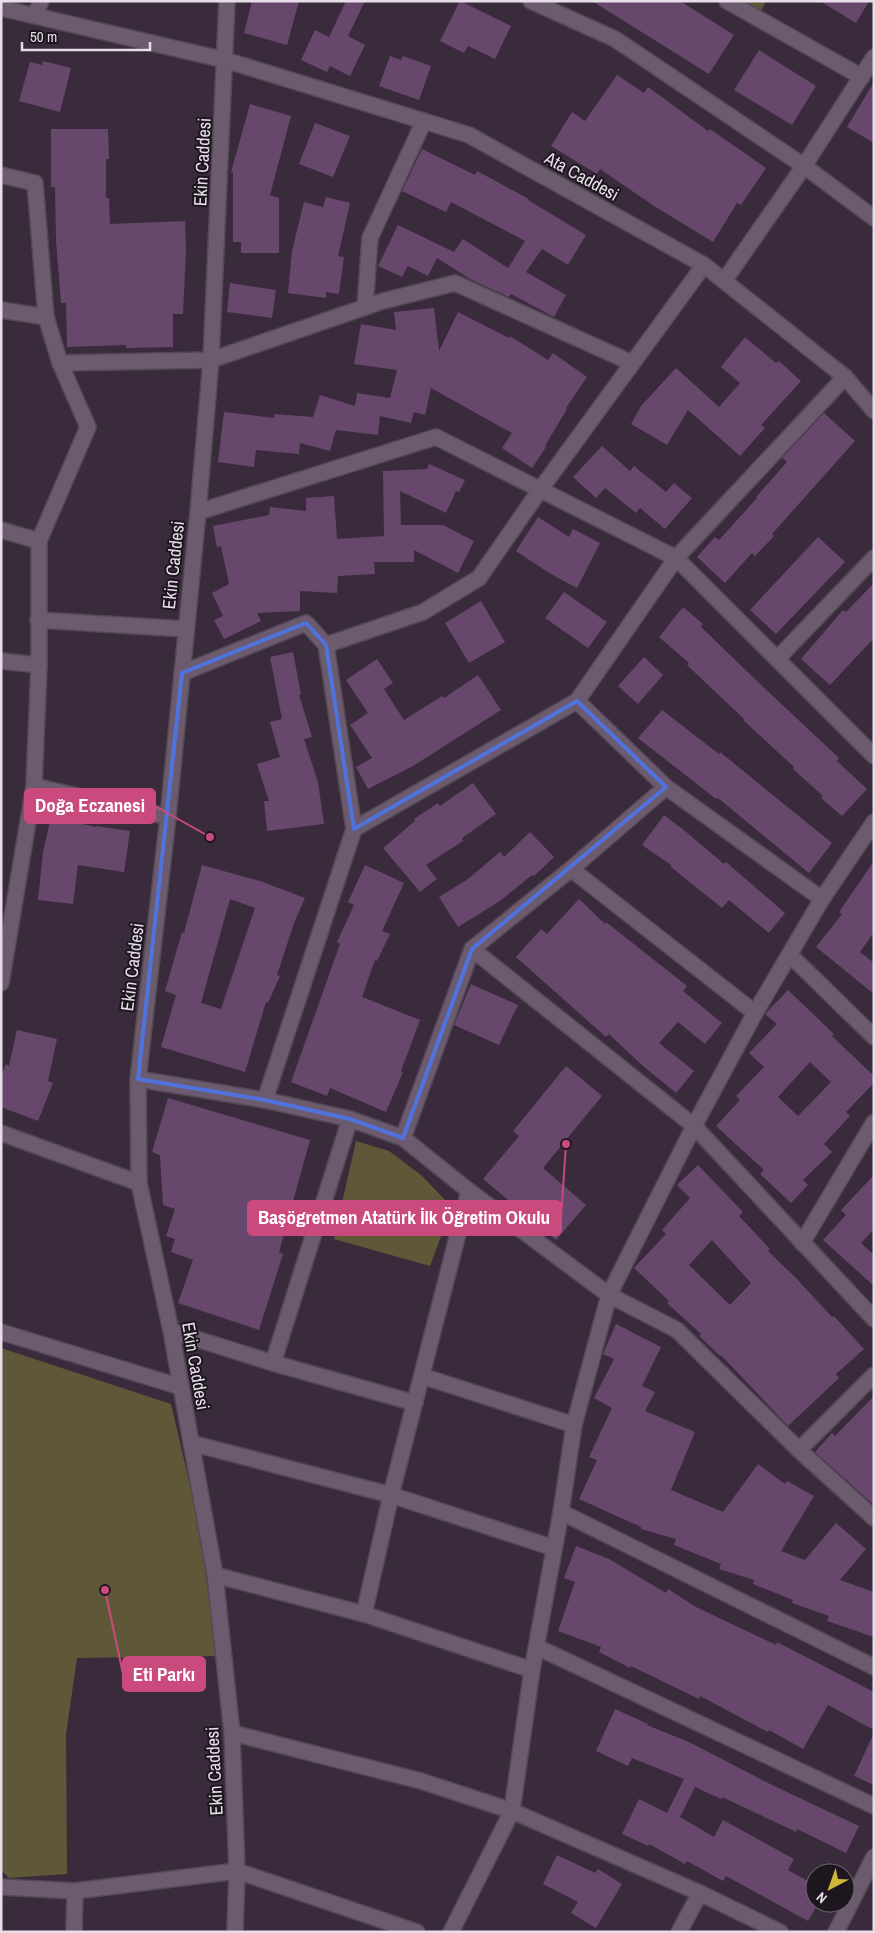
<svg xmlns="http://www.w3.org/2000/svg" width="875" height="1933" font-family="'Archivo Narrow',sans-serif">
<rect width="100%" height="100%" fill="#392b3c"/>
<g fill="#5f5838">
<polygon points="739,1 766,1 760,13"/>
<polygon points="356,1141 389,1151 421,1175 452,1207 430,1266 334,1239"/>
<polygon points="1,1348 171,1404 199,1524 217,1656 77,1658 66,1734 67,1874 9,1878 1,1870"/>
</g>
<g fill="#68476d" fill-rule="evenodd">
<polygon points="252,1 299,1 287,45 244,33"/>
<polygon points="346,1 365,1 348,36 365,45 350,76 330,66 327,72 301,60 315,30 329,37"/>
<polygon points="460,1 511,26 495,59 468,46 464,53 440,41"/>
<polygon points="592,1 680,1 734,35 709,74"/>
<polygon points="820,1 869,1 856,23"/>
<polygon points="759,50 816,86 792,125 734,90"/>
<polygon points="390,56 401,60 403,56 431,66 419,100 379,86"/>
<polygon points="43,61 71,68 60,112 19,101 30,62 42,65"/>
<polygon points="617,75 644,93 648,87 708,131 710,129 766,168 741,205 737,203 713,242 654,206 600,169 597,174 551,146 572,112 585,121"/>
<polygon points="874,82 874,143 847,127"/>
<polygon points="250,104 291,116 270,195 279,198 279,253 241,253 241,242 233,242 233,173 231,172"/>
<polygon points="315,123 350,136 333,177 299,164"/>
<polygon points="51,129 108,129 109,159 106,159 106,198 109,198 110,224 185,221 186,250 183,314 173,314 173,347 126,348 126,345 67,347 66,303 61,303 56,240 55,187 51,187"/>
<polygon points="422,149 475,175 477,171 529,199 528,200 586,235 568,265 542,249 526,272 566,295 554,317 511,294 509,297 470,279 437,258 428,276 408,266 402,277 378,266 398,225 454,252 463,239 508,268 525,241 451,202 446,212 402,191"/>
<polygon points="326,197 350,203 338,256 344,257 339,294 326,292 326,298 288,293 292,251 304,202 323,207"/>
<polygon points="230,283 276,290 272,318 227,312"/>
<polygon points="434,308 439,351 458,312 509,338 510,336 548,360 553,353 587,377 566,408 567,409 545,446 546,447 532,468 502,448 512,433 431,388 425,415 414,412 411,423 380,416 378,435 336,430 330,451 300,443 299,454 256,450 254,467 218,462 224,412 274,418 274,414 313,417 320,395 355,406 357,393 390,398 397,370 354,364 361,324 396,330 394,312"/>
<polygon points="745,337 776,363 779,361 801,381 761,425 765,428 740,456 688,410 667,445 631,424 641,406 676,368 719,407 740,383 721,367"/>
<polygon points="824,413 855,441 772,534 774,536 755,556 752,553 725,583 697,557 715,537 719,540 757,498 756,497 787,462 782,458"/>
<polygon points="602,446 630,471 634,466 666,492 674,483 692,498 665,529 640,508 636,513 605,488 596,498 573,477"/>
<polygon points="429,464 465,480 459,492 456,491 446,513 400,491 401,525 443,525 474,541 458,573 414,550 414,562 374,562 375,574 338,576 337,593 300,591 300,611 257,613 261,621 224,639 214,620 223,616 212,593 229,584 221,546 217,547 213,526 269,515 270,507 306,511 306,498 334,496 337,539 384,536 383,471 427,469"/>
<polygon points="538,517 569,537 573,529 600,543 577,588 549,573 516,551"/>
<polygon points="818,537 845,562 776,634 750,610"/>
<polygon points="874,583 874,638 830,685 801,659 843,610 846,612"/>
<polygon points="564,592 607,622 588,648 545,618"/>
<polygon points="481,601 505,642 469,663 445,623"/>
<polygon points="683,607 703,624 701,627 758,682 839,758 837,761 867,789 842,816 821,798 823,796 793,769 794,767 743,720 744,719 687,665 689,663 659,637"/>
<polygon points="293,652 301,694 299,695 312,737 304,739 318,782 324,824 267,831 264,801 269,801 257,764 280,757 270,722 282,719 270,657"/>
<polygon points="644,657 663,675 638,704 618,686"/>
<polygon points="377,659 393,683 384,689 404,720 442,696 444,698 478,675 501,710 413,766 368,789 356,767 372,758 350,725 368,713 346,680"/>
<polygon points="662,710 719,754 720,752 832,843 809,873 718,798 716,799 638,738"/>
<polygon points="473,783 496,814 462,838 463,841 426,865 437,879 420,892 383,848 415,821 414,819 438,803 440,806"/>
<polygon points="664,815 685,831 724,864 726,862 785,913 769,933 729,900 722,908 671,867 671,865 642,845"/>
<polygon points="51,817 96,827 96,826 130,831 124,872 78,865 73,904 38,900 43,852"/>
<polygon points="530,832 554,857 534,876 532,875 500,901 458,927 439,897 468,879 500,852 504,857"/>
<polygon points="874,861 874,932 860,952 874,963 874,994 816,947 842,914 839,912"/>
<path d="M202 865 260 881 305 898 294 923 277 975 280 976 268 1003 266 1002 245 1072 161 1047 176 995 165 991 182 932 184 933ZM230 899 255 908 221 1009 201 1003Z"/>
<polygon points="365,865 404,883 382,931 390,934 377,961 375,960 362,997 420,1020 401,1071 403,1072 386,1112 330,1088 327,1096 291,1082 340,944 337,942 354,905 348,902"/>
<polygon points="579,899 605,924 606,922 687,986 683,991 722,1023 705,1044 678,1022 659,1043 694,1071 676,1093 643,1066 609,1034 606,1037 516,957 541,929 547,934"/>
<polygon points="471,984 518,1005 499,1045 454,1025"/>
<path d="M788 990 834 1034 832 1036 874 1076V1083L846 1112 850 1116 824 1144 832 1152 803 1180 808 1185 791 1203 760 1174 764 1170 716 1126 740 1100 736 1096 764 1067 749 1053 777 1024 765 1014ZM810 1062 831 1082 798 1116 778 1097Z"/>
<polygon points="17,1030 57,1039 48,1081 53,1083 38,1121 1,1107 1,1076 6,1064 9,1066"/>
<polygon points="566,1066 602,1096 543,1168 586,1205 556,1240 483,1179 519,1136 513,1131"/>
<polygon points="168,1098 310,1140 279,1252 283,1254 259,1330 178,1303 193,1260 171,1252 175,1239 166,1236 175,1209 163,1205 160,1155 152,1152"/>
<path d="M698 1165 743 1212 739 1216 770 1249 768 1251 796 1278 832 1317 834 1316 864 1349 836 1374 839 1378 788 1426 721 1355 720 1356 699 1336 701 1334 667 1303 669 1301 634 1268 666 1234 662 1230 690 1198 677 1185ZM712 1240 751 1283 730 1305 689 1265Z"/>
<polygon points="874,1175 874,1229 861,1243 874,1255 874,1286 823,1240 846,1215 841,1210"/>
<polygon points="616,1324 661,1347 642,1386 655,1392 645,1411 695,1432 671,1490 723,1512 758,1464 785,1484 787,1481 814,1496 781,1551 805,1560 836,1523 866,1549 840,1580 874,1592 874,1637 827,1621 829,1616 792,1603 793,1600 753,1584 754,1580 719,1569 721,1564 674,1545 676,1539 641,1529 641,1527 579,1499 597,1460 589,1457 612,1408 594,1398 614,1359 603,1354"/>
<polygon points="874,1396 874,1505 815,1452 832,1433 835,1436"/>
<polygon points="576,1546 609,1559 666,1593 668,1589 696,1607 776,1645 777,1642 874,1692 874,1730 828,1705 803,1749 769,1730 768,1732 700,1696 699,1699 631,1666 630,1668 599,1652 601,1647 558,1631 575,1582 564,1578"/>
<polygon points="615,1709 648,1724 647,1725 691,1743 770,1784 859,1826 846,1853 797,1829 796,1832 722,1797 721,1799 695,1787 680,1817 714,1837 723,1820 794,1859 788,1870 815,1885 815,1909 808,1921 726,1876 723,1881 687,1861 685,1864 649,1844 648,1846 622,1834 639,1799 667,1813 684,1779 632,1758 628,1766 596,1751"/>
<polygon points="874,1733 874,1785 854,1776"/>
<polygon points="557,1855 595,1873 598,1869 622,1884 596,1928 571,1913 578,1902 543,1884"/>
</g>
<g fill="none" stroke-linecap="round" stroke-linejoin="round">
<defs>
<g id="minor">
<polyline points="227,1 211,360 198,512 168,817 138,1079 139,1183 171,1331 215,1575 232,1733 237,1871 235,1932"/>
<polyline points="531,1 615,39 804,166 874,218"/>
<polyline points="727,1 862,77"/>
<polyline points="1,8 225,60 469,135 704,265 845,377 874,411"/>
<polyline points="35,15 41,1"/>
<polyline points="1,175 35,183 46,317 60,363 88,427 39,541 39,665 34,786 1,983"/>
<polyline points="724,281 804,166 874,57"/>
<polyline points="365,307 370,238 424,121"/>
<polyline points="1,310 46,317"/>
<polyline points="60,363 211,360 383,301 455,283 632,363"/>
<polyline points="198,512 436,437 676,558 874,756"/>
<polyline points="1,530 39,541"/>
<polyline points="38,620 185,629"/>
<polyline points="326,645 423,612 479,578 540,490 704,265"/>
<polyline points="777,659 874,558"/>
<polyline points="1,661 39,665"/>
<polyline points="182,673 306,623 326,645 354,829"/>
<polyline points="577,701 676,558 845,377"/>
<polyline points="34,786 168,817"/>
<polyline points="571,869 755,1013"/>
<polyline points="472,949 694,1126 874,1319"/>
<polyline points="790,955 874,1037"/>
<polyline points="138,1079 265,1100 350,1119 403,1138 469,1191 609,1295 677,1330 799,1450 874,1518"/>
<polyline points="265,1100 354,829 577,701 666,787 822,899"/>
<polyline points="1,1133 139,1183"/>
<polyline points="403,1138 472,949 571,869 666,787"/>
<polyline points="802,1243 874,1122"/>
<polyline points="171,1331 273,1363 415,1403"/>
<polyline points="1,1332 181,1387"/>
<polyline points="273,1363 350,1119"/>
<polyline points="422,1376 574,1425"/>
<polyline points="191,1443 391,1495 554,1548"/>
<polyline points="799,1450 874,1375"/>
<polyline points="561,1512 874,1667"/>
<polyline points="215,1575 364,1614 532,1670"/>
<polyline points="364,1614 391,1495 469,1191"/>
<polyline points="537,1647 874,1806"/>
<polyline points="232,1733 421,1781 512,1811 700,1893 780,1932"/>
<polyline points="1,1887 75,1891 237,1871 417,1932"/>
<polyline points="74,1932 75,1891"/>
<polyline points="451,1932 512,1811 532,1670 561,1512 574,1425 609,1295 694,1126 755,1013 822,899 874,822"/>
<polyline points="679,1932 700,1893"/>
<polyline points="836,1932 874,1857"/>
</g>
</defs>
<use href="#minor" stroke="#544856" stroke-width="18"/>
<use href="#minor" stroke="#6c5b6e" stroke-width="15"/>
</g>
<path fill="none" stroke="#5072dc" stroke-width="4" stroke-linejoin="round" d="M306 623 326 645 354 829 577 701 666 787 472 949 403 1138 350 1119 265 1100 138 1079 182 673Z"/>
<g text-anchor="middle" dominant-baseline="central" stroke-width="4" stroke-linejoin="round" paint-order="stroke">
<g font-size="18" fill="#e7dee9" stroke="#1d161e">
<text transform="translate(202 162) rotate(-87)">Ekin Caddesi</text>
<text transform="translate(582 176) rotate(29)">Ata Caddesi</text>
<text transform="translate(173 565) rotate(-84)">Ekin Caddesi</text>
<text transform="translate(132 967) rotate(-83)">Ekin Caddesi</text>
<text transform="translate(196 1366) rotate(80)">Ekin Caddesi</text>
<text transform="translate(214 1771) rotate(-93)">Ekin Caddesi</text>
</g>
</g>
<path fill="none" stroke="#cb4a7e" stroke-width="2" d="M210 837L155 806M566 1144L561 1218M105 1590L123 1674"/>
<g fill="#cb4a7e" stroke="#1d161e" stroke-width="2">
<circle cx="210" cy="837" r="5"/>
<circle cx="566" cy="1144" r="5"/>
<circle cx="105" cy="1590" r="5"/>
</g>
<g fill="#cb4a7e" stroke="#cb4a7e" stroke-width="2">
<rect x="25" y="789" width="130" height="34" rx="5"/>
<rect x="248" y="1201" width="313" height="34" rx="5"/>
<rect x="123" y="1657" width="82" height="34" rx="5"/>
</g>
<g font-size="19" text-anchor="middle" font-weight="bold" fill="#fff">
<text x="90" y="812">Doğa Eczanesi</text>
<text x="404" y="1224">Başögretmen Atatürk İlk Öğretim Okulu</text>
<text x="164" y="1681">Eti Parkı</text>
</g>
<rect width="875" height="1933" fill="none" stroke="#e7dee9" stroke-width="5"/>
<g transform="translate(830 1888) rotate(221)"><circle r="24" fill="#1d161e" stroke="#6e666f"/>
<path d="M0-4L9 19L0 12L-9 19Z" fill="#cfb837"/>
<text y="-8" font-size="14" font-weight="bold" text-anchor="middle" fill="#e7dee9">N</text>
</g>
<path d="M22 42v8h128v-8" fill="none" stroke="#e7dee9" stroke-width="2.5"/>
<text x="30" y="42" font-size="15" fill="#e7dee9" stroke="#1d161e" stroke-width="4" paint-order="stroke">50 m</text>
</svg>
